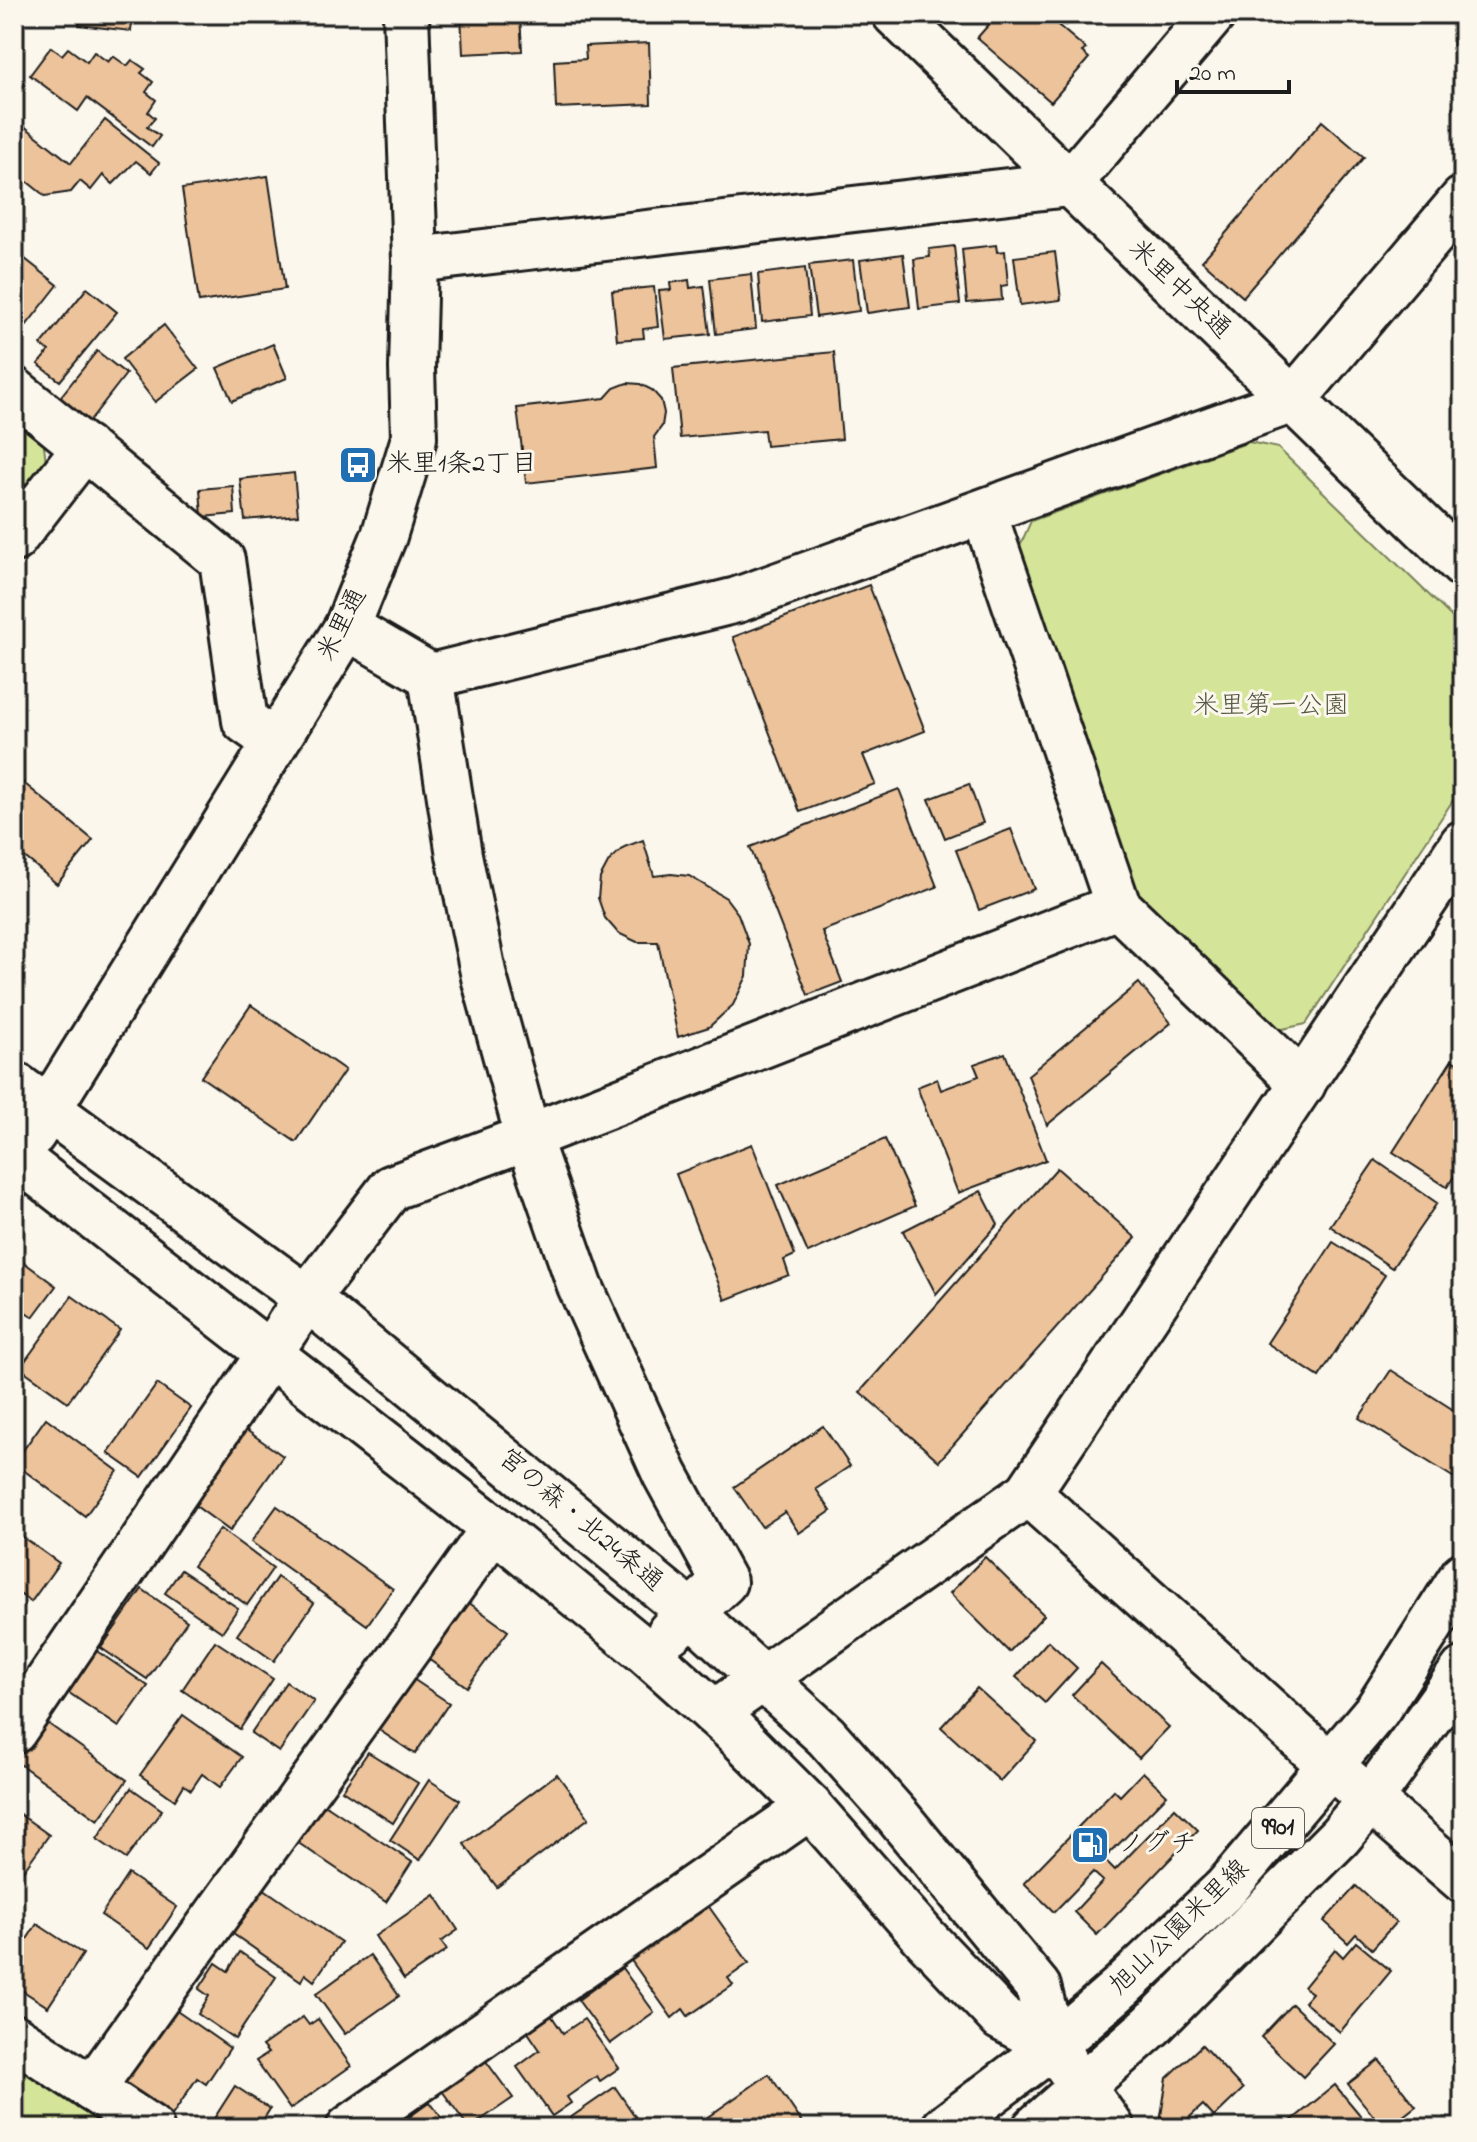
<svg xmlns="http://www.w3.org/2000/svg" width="1477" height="2142" font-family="'Indie Flower','Klee One',sans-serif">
<rect width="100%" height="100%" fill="#fbf7ec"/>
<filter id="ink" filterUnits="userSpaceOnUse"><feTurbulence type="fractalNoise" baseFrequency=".0125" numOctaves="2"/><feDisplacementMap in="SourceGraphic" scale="16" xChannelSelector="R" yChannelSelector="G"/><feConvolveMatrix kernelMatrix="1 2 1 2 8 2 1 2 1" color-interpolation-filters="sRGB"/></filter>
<g filter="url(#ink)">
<g fill="#d4e599" stroke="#78805a" stroke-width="2">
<polygon points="14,422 44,445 46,463 14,503"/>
<polygon points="1249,442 1278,448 1463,628 1463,785 1306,1024 1273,1031 1131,892 1018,550 1031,521"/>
<polygon points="14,2065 109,2128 14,2128"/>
</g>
<g fill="#ecc39b" stroke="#1c1c1c" stroke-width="2">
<polygon points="80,14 133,14 131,31 79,25"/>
<polygon points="461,14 520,14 522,51 463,54"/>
<polygon points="998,14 1045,14 1086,49 1082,52 1089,58 1051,102 977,38"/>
<polygon points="1052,14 1075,14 1066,25"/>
<polygon points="649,43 651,104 556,108 554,61 586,59 585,46"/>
<polygon points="51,47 62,55 68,48 87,62 94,52 108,62 113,56 127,66 132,60 145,69 141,73 153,82 146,92 156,100 148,112 155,118 147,127 160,136 152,147 87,98 78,111 30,75"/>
<polygon points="14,118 71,163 105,120 159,163 151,173 136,161 113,184 103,175 91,190 80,181 71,192 45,196 14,171"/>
<polygon points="1322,121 1364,157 1243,297 1202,261"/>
<polygon points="268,176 285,289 199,302 182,189"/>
<polygon points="996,245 997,252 1005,251 1008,285 1001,286 1002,300 967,303 962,249"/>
<polygon points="954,246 960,304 919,309 914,259 930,257 929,249"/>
<polygon points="15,251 58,285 14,341 14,252"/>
<polygon points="1055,252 1061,300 1020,305 1014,257"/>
<polygon points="903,254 910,307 867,313 860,260"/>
<polygon points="853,260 859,311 816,317 809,265"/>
<polygon points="805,268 810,316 762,322 758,274"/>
<polygon points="751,274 756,329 716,334 710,279"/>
<polygon points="689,280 690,288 704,286 710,334 665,339 659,291 671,290 670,283"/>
<polygon points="654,287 658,327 643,329 644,338 617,340 612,291"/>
<polygon points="87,288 117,312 60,381 38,364 49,351 41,345"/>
<polygon points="164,325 198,369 155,402 122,359"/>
<polygon points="273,344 287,378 232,401 217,368"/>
<polygon points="97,351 126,374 84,428 54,405"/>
<polygon points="834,352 842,439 766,446 764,430 680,438 673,368"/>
<polygon points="627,383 640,384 652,390 661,400 664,413 662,426 654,437 657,468 526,483 517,408 605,398 614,388"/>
<polygon points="294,473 298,515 245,520 240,479"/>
<polygon points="233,486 235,514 202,517 200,489"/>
<polygon points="869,585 925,731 863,755 875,784 800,812 733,637"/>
<polygon points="14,775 93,840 57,884 14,848"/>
<polygon points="969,784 983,823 945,838 929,799"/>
<polygon points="899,789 937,887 822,931 842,982 808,995 750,847"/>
<polygon points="1011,829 1034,889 979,910 956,850"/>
<polygon points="643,840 654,876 671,874 689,876 726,898 738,914 749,944 747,976 733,1005 709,1027 678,1037 658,942 637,942 618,933 605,918 598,898 600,878 609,861 624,847"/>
<polygon points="1139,983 1171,1023 1047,1125 1028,1075"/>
<polygon points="251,1005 345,1070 296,1142 201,1077"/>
<polygon points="1005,1053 1046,1160 958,1193 917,1087 937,1079 941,1090 979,1076 974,1064"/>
<polygon points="1452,1060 1463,1067 1463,1163 1447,1187 1393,1152"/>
<polygon points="885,1139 915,1206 808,1253 778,1185"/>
<polygon points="752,1144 795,1255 784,1260 789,1275 725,1300 676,1174"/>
<polygon points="1375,1160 1437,1203 1392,1268 1330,1226"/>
<polygon points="1057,1168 1136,1238 939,1461 860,1392"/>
<polygon points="981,1191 998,1224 936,1294 903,1231"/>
<polygon points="1333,1242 1385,1275 1319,1377 1267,1343"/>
<polygon points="14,1255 56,1286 33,1317 14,1304"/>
<polygon points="72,1296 120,1330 68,1402 20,1368"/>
<polygon points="1391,1370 1463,1416 1463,1475 1459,1481 1359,1418"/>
<polygon points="157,1384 191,1408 142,1477 108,1453"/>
<polygon points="46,1418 118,1471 85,1516 14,1463"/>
<polygon points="823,1426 850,1466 816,1489 831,1511 799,1533 785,1512 762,1527 734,1487"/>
<polygon points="242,1427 283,1456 230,1531 189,1501"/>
<polygon points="277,1506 393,1589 367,1625 251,1542"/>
<polygon points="220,1529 273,1568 247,1605 193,1566"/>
<polygon points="14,1531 59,1563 31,1602 14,1590"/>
<polygon points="985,1557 1044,1615 1009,1652 950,1593"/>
<polygon points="181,1570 238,1608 222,1632 165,1593"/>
<polygon points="277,1577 314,1603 274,1661 237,1635"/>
<polygon points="142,1589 187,1621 147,1679 101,1648"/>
<polygon points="461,1597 508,1631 467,1687 420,1653"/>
<polygon points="215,1641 273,1679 240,1729 182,1690"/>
<polygon points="1048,1641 1077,1668 1045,1703 1016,1677"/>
<polygon points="88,1645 148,1686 119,1727 59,1686"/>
<polygon points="1101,1664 1169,1727 1139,1758 1072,1695"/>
<polygon points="404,1673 449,1703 415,1754 370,1724"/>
<polygon points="286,1682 314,1701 279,1752 251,1733"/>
<polygon points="977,1688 1036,1741 1000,1781 941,1727"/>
<polygon points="183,1715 242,1757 220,1787 202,1774 191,1790 184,1785 175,1800 140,1775"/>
<polygon points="43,1720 127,1780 98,1820 14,1760"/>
<polygon points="368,1752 418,1783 393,1823 342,1790"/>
<polygon points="1143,1772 1167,1795 1104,1859 1115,1870 1175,1808 1198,1830 1097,1935 1074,1912 1103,1881 1093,1872 1054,1912 1024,1883 1114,1790 1120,1796"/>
<polygon points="557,1774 589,1818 497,1887 464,1844"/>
<polygon points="429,1780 460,1800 420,1860 390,1840"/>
<polygon points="131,1788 162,1810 126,1859 97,1839"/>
<polygon points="314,1797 412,1862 386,1902 288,1836"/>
<polygon points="14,1810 49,1835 20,1875 14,1871"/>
<polygon points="128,1874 177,1907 149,1948 101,1915"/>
<polygon points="254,1882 341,1942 314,1981 305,1974 301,1981 223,1927"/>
<polygon points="1356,1886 1396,1922 1372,1949 1356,1934 1348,1943 1324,1921"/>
<polygon points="435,1895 458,1930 441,1942 447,1950 404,1979 375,1936"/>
<polygon points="707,1904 749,1963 728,1978 733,1985 688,2016 683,2009 672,2018 630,1959"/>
<polygon points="37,1924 83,1954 48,2007 14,1985 14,1959"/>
<polygon points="1356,1942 1391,1971 1340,2032 1304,2002 1312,1993 1304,1987 1335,1949 1343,1957"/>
<polygon points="240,1952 276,1977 235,2039 198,2014 209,1996 199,1989 216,1963 228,1971"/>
<polygon points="370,1955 399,1996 345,2034 316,1994"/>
<polygon points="622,1968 654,2012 610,2044 578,2000"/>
<polygon points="1292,2004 1334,2044 1303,2077 1261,2037"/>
<polygon points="171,2007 230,2048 206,2084 197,2078 165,2126 114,2091"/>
<polygon points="549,2012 563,2033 584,2019 619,2068 600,2081 597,2076 567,2097 571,2103 552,2116 517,2067 540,2050 525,2028"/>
<polygon points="303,2017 309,2025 318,2019 351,2066 290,2109 256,2061 268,2053 262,2046"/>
<polygon points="1202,2045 1243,2089 1214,2117 1203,2105 1178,2128 1159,2128 1167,2078"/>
<polygon points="483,2057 513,2098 469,2128 440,2088"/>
<polygon points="1379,2060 1416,2106 1388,2128 1383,2128 1348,2084"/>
<polygon points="769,2074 806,2128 692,2128"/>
<polygon points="1335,2085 1371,2128 1286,2128 1285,2126"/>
<polygon points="235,2086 270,2109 258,2128 208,2128"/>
<polygon points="615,2087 643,2128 577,2128 570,2118"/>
<polygon points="430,2102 449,2128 394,2128"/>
</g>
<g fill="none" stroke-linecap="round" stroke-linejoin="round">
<defs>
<g id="street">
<polyline points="415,260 1069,184 1213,14"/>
<polyline points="14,390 222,560 245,721 275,742"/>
<polyline points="984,513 1118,906 1303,1084"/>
<polyline points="14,539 85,447"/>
<polyline points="431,676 737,600 1293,400 1463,199"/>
<polyline points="1028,1493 1331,1766 1463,1880"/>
<polyline points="714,1713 1028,1493 1463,843"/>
<polyline points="14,1731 307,1298 391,1188 528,1137 1118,906"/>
<polyline points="14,2037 151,2128"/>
<polyline points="92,2089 494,1528"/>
<polyline points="349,2128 810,1807"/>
</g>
<g id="secondary">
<polyline points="895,14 1463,565"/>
<polyline points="347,627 431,676 459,855 484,977 528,1137 580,1286 665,1474 724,1582 670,1632"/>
<polyline points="14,1084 307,1298 691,1613 826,1736 898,1817 1038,1987 1053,2046 1112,2128"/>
<polyline points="33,1134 347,627 384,536 414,438 412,368 415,260 406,14"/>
<polyline points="14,1155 494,1528 647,1653 731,1728 810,1807 926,1939 1001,2018 1053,2046"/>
</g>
<g id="primary">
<polyline points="944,2128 1053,2046 1121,1987 1226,1888 1377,1710 1463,1575"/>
<polyline points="1035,2128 1152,2025 1340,1836 1370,1800 1463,1670"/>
</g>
</defs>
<use href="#street" stroke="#1c1c1c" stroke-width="50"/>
<use href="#secondary" stroke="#1c1c1c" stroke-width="50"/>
<use href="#primary" stroke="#1c1c1c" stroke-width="50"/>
<use href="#street" stroke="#fbf7ec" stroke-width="44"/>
<use href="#secondary" stroke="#fbf7ec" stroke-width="44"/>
<use href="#primary" stroke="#fbf7ec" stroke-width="44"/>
</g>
</g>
<defs>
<symbol id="bus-square" viewBox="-11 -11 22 22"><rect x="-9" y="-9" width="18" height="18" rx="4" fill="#1f6fb2" stroke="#fbf7ec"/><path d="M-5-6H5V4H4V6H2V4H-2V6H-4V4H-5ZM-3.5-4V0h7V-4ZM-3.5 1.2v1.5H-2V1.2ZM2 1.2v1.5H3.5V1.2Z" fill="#fff"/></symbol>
<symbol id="fuel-square" viewBox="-11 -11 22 22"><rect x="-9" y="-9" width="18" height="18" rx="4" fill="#1f6fb2" stroke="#fbf7ec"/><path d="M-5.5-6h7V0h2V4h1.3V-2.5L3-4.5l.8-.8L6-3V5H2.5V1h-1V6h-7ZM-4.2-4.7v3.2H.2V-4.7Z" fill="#fff"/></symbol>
</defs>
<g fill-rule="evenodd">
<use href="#bus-square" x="336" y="443" width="44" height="44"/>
<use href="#fuel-square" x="1068" y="1823" width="44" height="44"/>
</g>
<g text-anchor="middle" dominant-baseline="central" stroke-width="6" stroke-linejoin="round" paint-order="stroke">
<rect fill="#fbf7ec" stroke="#5f5e5a" stroke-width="2" x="1252" y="1808" width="52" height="40" rx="6"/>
<g font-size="24" font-weight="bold" fill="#1c1c1c">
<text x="1278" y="1828">9901</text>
</g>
<g font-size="26" fill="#1c1c1c" stroke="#fbf7ec">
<text transform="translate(1179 290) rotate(44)">米里中央通</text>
<text transform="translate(343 625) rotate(-63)">米里通</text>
<text transform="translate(580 1521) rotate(40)">宮の森・北24条通</text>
<text transform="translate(1180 1928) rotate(-44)">旭山公園米里線</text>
</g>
<g font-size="26" fill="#1c1c1c" stroke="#fbf7ec" text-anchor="start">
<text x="386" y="465">米里1条2丁目</text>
<text x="1118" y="1845">ノグチ</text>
</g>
<g font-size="26" fill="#535842" stroke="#fbf7ec">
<text x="1271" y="707">米里第一公園</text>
</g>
</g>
<rect width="1477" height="2142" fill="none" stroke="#fbf7ec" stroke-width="48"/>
<rect x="24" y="24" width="1429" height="2094" fill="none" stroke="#1c1c1c" stroke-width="3" filter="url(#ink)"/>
<path d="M1177 80v12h112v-12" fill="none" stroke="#1c1c1c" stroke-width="4"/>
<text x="1189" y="80" font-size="24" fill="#1c1c1c" stroke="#fbf7ec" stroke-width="6" paint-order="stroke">20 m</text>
</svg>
